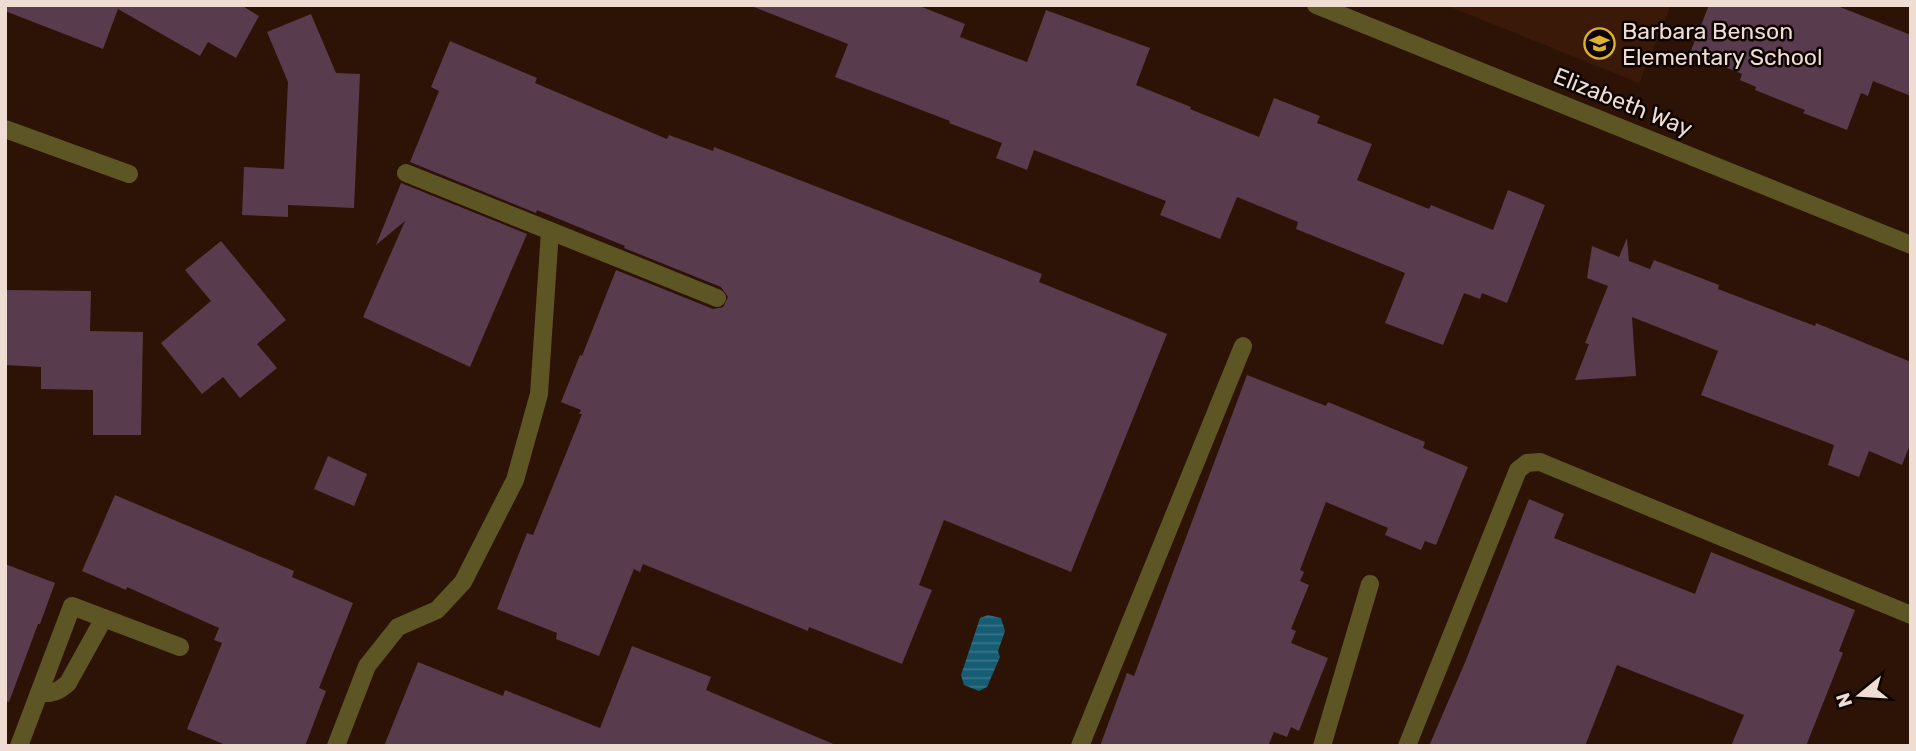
<svg xmlns="http://www.w3.org/2000/svg" width="1916" height="751" font-family="Rubik,sans-serif">
<defs>
<pattern id="water-rules" width="6" height="5" patternUnits="userSpaceOnUse" patternTransform="scale(1.75)"><rect width="6" height="5" fill="#165d74"/><path d="M0 2.5h6" fill="none" stroke="#387487"/></pattern>
</defs>
<rect width="100%" height="100%" fill="#2d1306"/>
<polygon fill="#3a1909" points="1445,5 1671,5 1639,83"/>
<polygon fill="url(#water-rules)" points="988,615 1001,618 1005,631 998,651 1000,657 987,687 979,691 964,685 961,675 980,618"/>
<g fill="#583b4c">
<polygon points="5,5 241,5 259,16 236,58 208,42 200,56 118,9 103,49 5,11"/>
<polygon points="755,5 917,5 965,24 960,37 1027,62 1046,10 1150,48 1136,85 1191,107 1190,109 1259,137 1274,98 1320,116 1317,123 1372,144 1357,180 1429,209 1431,205 1493,230 1508,190 1545,205 1507,303 1482,293 1480,299 1464,293 1443,345 1385,323 1405,273 1296,229 1298,222 1237,197 1220,239 1160,215 1166,201 1034,150 1027,170 996,158 1002,143 949,123 950,121 835,77 848,44 754,7"/>
<polygon points="1709,5 1835,5 1911,35 1911,96 1873,81 1868,96 1861,93 1847,130 1803,113 1805,110 1755,90 1756,87 1740,80 1742,74 1690,53"/>
<polygon points="311,14 336,73 360,74 354,208 288,205 288,217 242,215 244,167 284,169 288,82 267,32"/>
<polygon points="450,41 537,78 535,83 667,139 669,135 713,151 714,147 1042,274 1039,282 1167,334 1071,572 944,520 919,585 932,590 902,664 809,627 808,631 643,564 640,572 634,569 599,656 556,639 557,633 497,609 527,533 533,535 582,414 579,414 581,410 561,402 580,355 582,356 616,270 713,309 723,307 728,297 721,287 624,248 625,246 537,210 536,213 410,162 439,91 431,87"/>
<polygon points="401,183 527,234 470,367 363,317 405,221 376,245"/>
<polygon points="1627,238 1629,261 1650,269 1654,260 1719,285 1718,289 1815,326 1816,323 1911,362 1911,442 1902,465 1869,451 1859,477 1828,465 1834,445 1701,395 1718,351 1632,317 1636,376 1575,380 1589,344 1585,343 1608,286 1587,278 1592,246 1619,257"/>
<polygon points="221,241 286,320 257,344 277,368 240,398 223,377 202,394 161,343 211,301 185,270"/>
<polygon points="5,290 91,291 90,331 143,332 141,435 93,435 93,390 41,389 41,367 5,365"/>
<polygon points="1247,375 1326,406 1328,402 1425,442 1423,448 1468,467 1436,545 1425,541 1421,550 1385,535 1388,528 1326,502 1300,570 1304,572 1300,581 1309,585 1291,629 1296,631 1291,643 1328,658 1299,731 1291,727 1287,737 1274,732 1268,746 1100,746 1127,673 1134,676"/>
<polygon points="328,456 367,474 354,506 314,489"/>
<polygon points="115,495 294,571 292,577 353,603 319,688 326,691 305,746 228,746 187,729 222,643 214,640 219,628 127,587 126,590 82,571"/>
<polygon points="1529,499 1564,514 1554,538 1695,594 1711,552 1855,610 1839,651 1843,653 1806,746 1731,746 1744,715 1617,665 1585,746 1429,746 1466,660"/>
<polygon points="5,564 55,583 40,624 38,624 9,702 5,701"/>
<polygon points="632,646 711,677 706,690 838,746 384,746 418,662 503,696 505,690 600,728"/>
</g>
<g fill="none" stroke-linecap="round" stroke-linejoin="round">
<g stroke="#5d5523" stroke-width="18">
<path d="M39 693C52 694 58 692 68 683L104 618"/>
<polyline points="19,746 72,606 180,647"/>
<polyline points="1080,746 1243,346"/>
<polyline points="1322,746 1370,584"/>
<polyline points="1407,746 1518,470 1527,463 1540,462 1911,615"/>
</g>
<g stroke="#5d5523" stroke-width="18">
<polyline points="1316,5 1911,245"/>
<polyline points="5,129 129,174"/>
<polyline points="406,173 717,298"/>
<polyline points="336,746 367,666 398,627 437,610 463,582 515,480 539,394 550,231"/>
</g>
</g>
<defs>
<symbol id="school-ring" viewBox="-11 -11 22 22"><circle r="9.5" fill="#0d0401" stroke="#ddb133" stroke-width="1.5"/><path d="M0-5L7-2L0 1L-7-2ZM-4 1L0 2.5L4 1V4Q0 6-4 4Z" fill="#ddb133"/></symbol>
</defs>
<g fill-rule="evenodd">
<use href="#school-ring" x="1582" y="26" width="35" height="35"/>
</g>
<g text-anchor="middle" dominant-baseline="central" stroke-width="5" stroke-linejoin="round" paint-order="stroke">
<g font-size="23" fill="#efdcd3" stroke="#0d0401" text-anchor="start">
<text x="1622" y="31">Barbara Benson<tspan x="1622" dy="26">Elementary School</tspan></text>
</g>
<g font-size="23" fill="#efdcd3" stroke="#0d0401">
<text transform="translate(1623 102) rotate(22)">Elizabeth Way</text>
</g>
</g>
<rect width="1916" height="751" fill="none" stroke="#efdcd3" stroke-width="14"/>
<g transform="translate(1860 695) rotate(252)" stroke="#0d0401" stroke-width="5" paint-order="stroke">
<path d="M0-5L12 26L0 18L-12 26Z" fill="#efdcd3"/>
<text y="-10" font-size="19" font-weight="bold" text-anchor="middle" fill="#efdcd3">N</text>
</g>
</svg>
